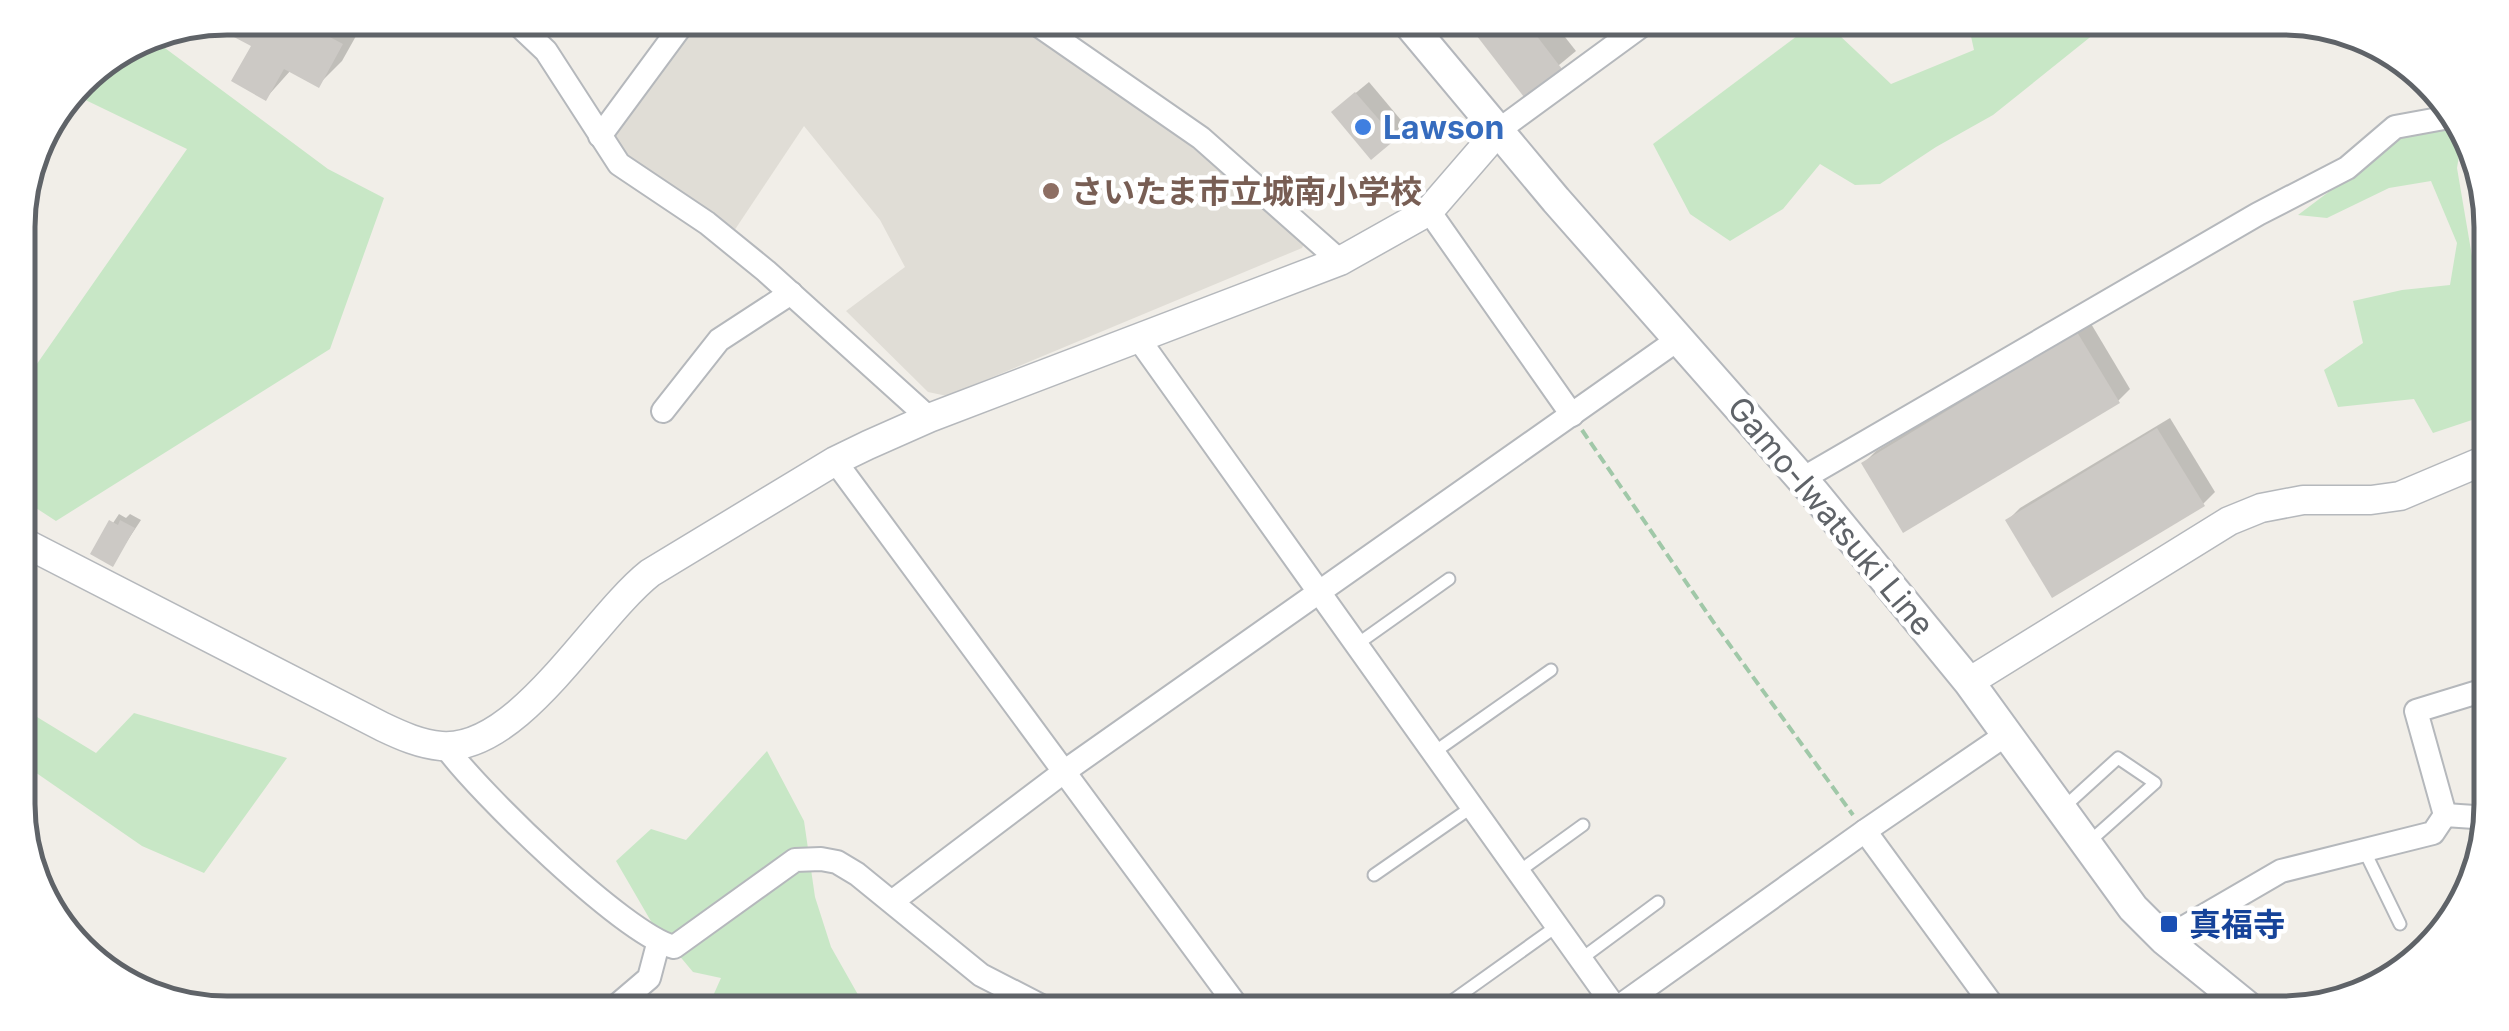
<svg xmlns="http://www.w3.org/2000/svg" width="2509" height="1031" font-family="Inter,'Noto Sans JP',sans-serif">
<rect width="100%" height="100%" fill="#f1eee8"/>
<polygon fill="#e0ddd6" points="700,18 1008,18 1184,141 1306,240 1302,248 947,396 928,392 846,311 905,267 880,220 804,126 734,231 623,162 615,136 616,124"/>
<g fill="#c8e7c6">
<polygon points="1821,18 1891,84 1974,50 1967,18 2114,18 1993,115 1936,147 1880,184 1855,185 1820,164 1783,209 1730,241 1690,214 1653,144"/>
<polygon points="146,34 328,169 384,198 330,349 56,521 19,497 18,391 187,149 71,93 89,70"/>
<polygon points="2452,127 2461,143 2457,168 2475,274 2490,299 2490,414 2433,433 2414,399 2338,407 2324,370 2363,343 2353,301 2402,290 2450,285 2457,243 2431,181 2389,188 2327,218 2298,215 2403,136"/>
<polygon points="19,706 96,753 134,713 287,758 204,873 142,846 19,761"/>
<polygon points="767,751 804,821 815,897 831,947 861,1000 856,1013 691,1013 709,1005 721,978 693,972 652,923 616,861 651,829 686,840"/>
</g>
<g fill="#0003">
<polygon points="222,18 361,18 365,20 342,61 318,85 291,70 266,98 254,45 219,26"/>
<polygon points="1466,18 1550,18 1576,51 1524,94"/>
<polygon points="1369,82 1406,126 1394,137 1346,101"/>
<polygon points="2090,322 2130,389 2118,401 1864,463 1876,451"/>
<polygon points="2170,418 2215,492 2203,504 2008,520 2020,508"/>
<polygon points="119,514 126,518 130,514 141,520 112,564 93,553"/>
</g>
<g fill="#ccc9c5">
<polygon points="227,18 294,18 343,44 319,88 284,69 266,101 231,81 251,46 215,27 219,19"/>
<polygon points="1463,18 1523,18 1562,69 1524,97"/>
<polygon points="1355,92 1396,139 1371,160 1331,112"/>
<polygon points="2077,332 2120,403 1903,533 1861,463"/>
<polygon points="2157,428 2205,506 2052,598 2005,520"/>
<polygon points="109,520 118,525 120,520 135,528 113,567 90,554"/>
</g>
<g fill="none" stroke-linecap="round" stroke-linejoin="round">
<defs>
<g id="service">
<polyline points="18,298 26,302"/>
<polyline points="1356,645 1449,579"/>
<polyline points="1433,753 1551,670"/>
<polyline points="2063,808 2118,758 2155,783 2089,842"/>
<polyline points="2364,850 2400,924"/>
<polyline points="1518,872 1583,825"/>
<polyline points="1374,875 1472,807"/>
<polyline points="1581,959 1658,902"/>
<polyline points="1445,1006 1557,926"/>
<polyline points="1735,1013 1746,1006"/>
</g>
<g id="minor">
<polyline points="511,18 546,51 619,164 707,223 766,271 929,418"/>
<polyline points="1028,18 1201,138 1340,261"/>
<polyline points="1499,130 1652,18"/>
<polyline points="600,136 687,18"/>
<polyline points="1429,211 1572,415"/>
<polyline points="1138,338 1619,1013"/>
<polyline points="663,411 719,340 791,293"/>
<polyline points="835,461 1242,1013"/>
<polyline points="1802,479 2258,214 2347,168 2395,127 2455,116"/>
<polyline points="2483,690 2491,718"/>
<path d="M445 746C477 791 625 935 674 947L795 860 821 859 837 862 857 874 981 975 1055 1013"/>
<polyline points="2445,815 2489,818"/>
<polyline points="1865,831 1998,1013"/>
<polyline points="893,901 1065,771 1680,338"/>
<polyline points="2164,939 2281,871 2433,833 2445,815 2416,711 2491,688"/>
<polyline points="608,1013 649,978 658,944"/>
<polyline points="1610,1013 1865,831 2007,734"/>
</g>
<g id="tertiary">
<path d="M19 540 383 727C402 736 420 744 441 746 519 752 592 619 650 573L835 461 868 445 929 418 1340 261 1429 211 1499 130"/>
<polyline points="1969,682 2229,521 2261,508 2303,500 2371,500 2400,496 2490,458"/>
</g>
<polyline id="secondary" points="1404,18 1556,200 1815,494 1969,682 2133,908 2164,939 2255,1013"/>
</defs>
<use href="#service" stroke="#b5b8bc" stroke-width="15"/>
<use href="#minor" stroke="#b5b8bc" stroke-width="26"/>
<use href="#tertiary" stroke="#b5b8bc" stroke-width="31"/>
<use href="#secondary" stroke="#b4b7bc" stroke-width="34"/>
<polyline stroke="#a0c8a8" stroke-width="4" stroke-dasharray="10 5" stroke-linecap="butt" points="1582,430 1716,626 1853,815"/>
<use href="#service" stroke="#fff" stroke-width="11"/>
<use href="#minor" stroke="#fff" stroke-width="22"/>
<use href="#tertiary" stroke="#fff" stroke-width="28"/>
<use href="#secondary" stroke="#fff" stroke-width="30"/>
</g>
<circle fill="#3f7fe0" stroke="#fff" stroke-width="4" cx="1363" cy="127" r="10"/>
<circle fill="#8d6e63" stroke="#fff" stroke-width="4" cx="1051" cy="191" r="10"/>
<rect fill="#1a4fb4" stroke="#fff" stroke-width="4" x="2159" y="914" width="20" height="20" rx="5"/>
<g text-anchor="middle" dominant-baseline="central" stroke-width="9" stroke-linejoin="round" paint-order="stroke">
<g font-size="32" font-weight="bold" fill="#366cbe" stroke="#fff" text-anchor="start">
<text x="1383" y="127">Lawson</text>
</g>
<g font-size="32" font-weight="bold" fill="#785e54" stroke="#fff" text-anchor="start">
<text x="1071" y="191">さいたま市立城南小学校</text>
</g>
<g font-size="32" fill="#5f6368" stroke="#fff">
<text transform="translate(1831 516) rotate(50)">Gamo-Iwatsuki Line</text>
</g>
<g font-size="32" font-weight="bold" fill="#164399" stroke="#fff" text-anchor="start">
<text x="2189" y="924">真福寺</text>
</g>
</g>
<path d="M0 0H2509V1031H0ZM227 35H2282A192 192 0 0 1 2474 227V804A192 192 0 0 1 2282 996H227A192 192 0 0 1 35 804V227A192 192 0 0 1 227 35Z" fill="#fff" fill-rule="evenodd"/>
<path fill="none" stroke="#5f6368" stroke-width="5" d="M227 35H2282A192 192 0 0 1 2474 227V804A192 192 0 0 1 2282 996H227A192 192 0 0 1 35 804V227A192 192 0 0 1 227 35Z"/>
</svg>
